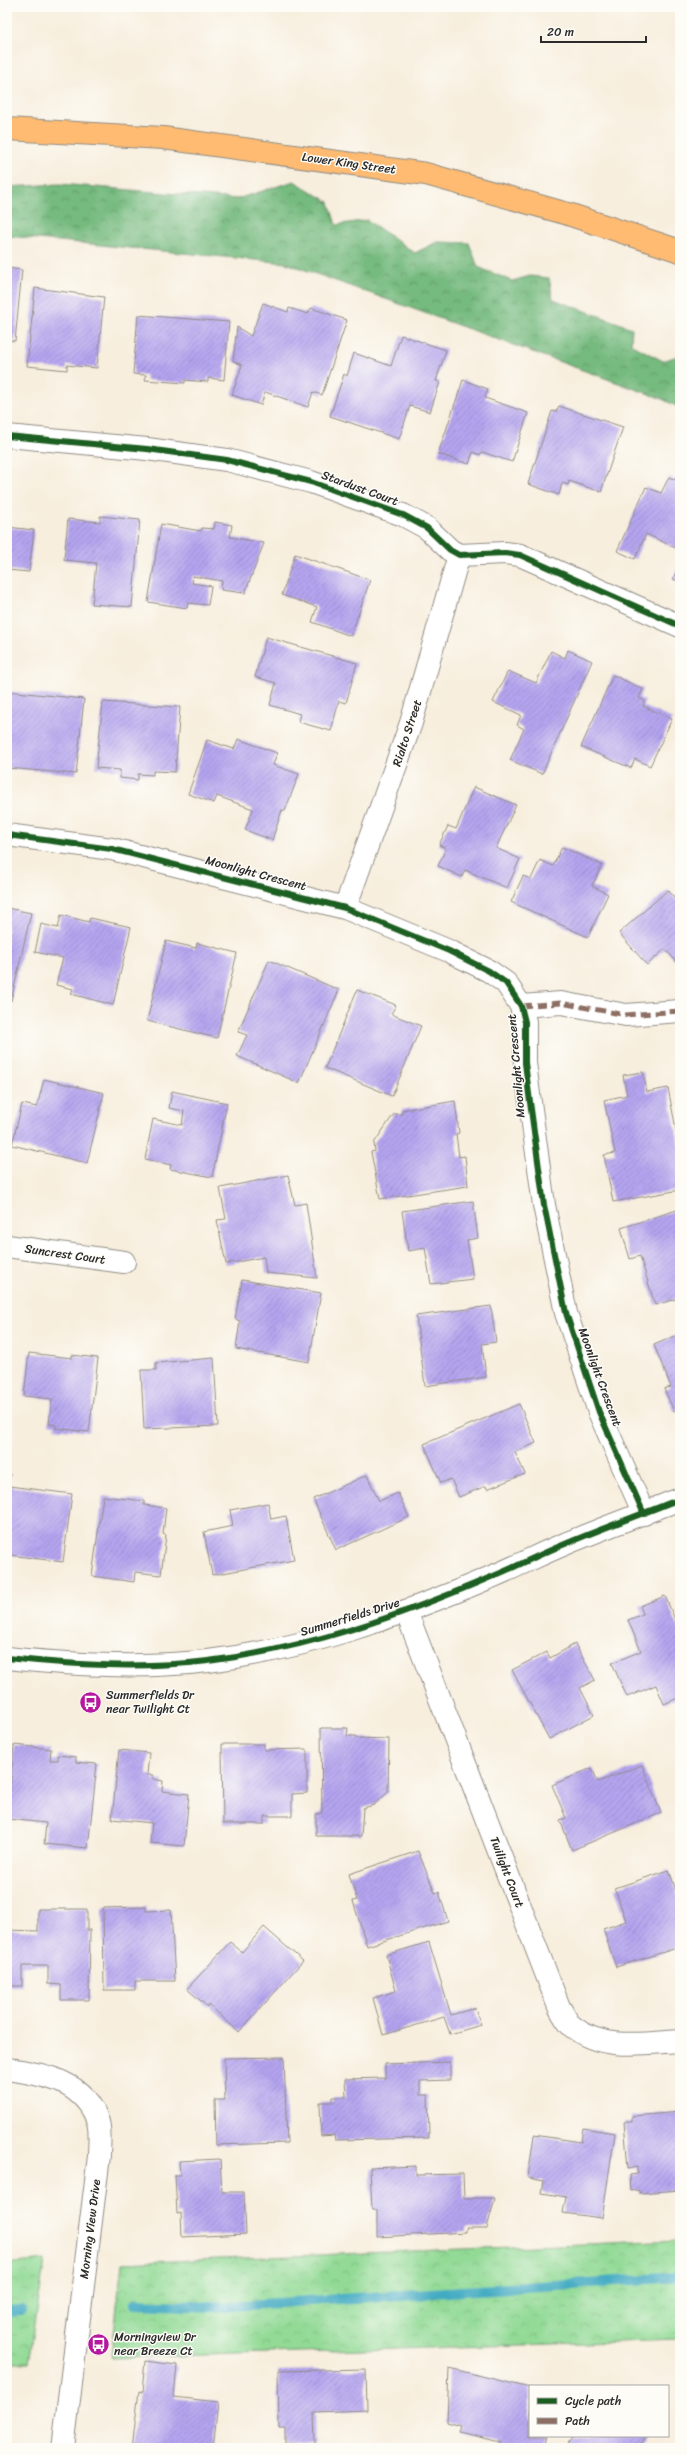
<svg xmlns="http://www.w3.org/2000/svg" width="687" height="2455" font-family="Sriracha,sans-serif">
<defs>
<pattern id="forest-crowns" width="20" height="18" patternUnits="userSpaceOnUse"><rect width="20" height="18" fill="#75ba7e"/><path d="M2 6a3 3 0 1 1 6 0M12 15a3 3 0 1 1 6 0" fill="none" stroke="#609767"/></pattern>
<pattern id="park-crowns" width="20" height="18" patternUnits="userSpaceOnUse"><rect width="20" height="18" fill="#92da95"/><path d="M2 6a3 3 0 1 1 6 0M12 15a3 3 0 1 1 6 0" fill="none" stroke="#7ebb81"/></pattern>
<pattern id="building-hatch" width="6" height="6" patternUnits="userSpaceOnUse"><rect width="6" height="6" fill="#b5a4f0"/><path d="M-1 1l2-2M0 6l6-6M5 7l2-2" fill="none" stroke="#9386c3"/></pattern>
</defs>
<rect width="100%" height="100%" fill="#fdfcf7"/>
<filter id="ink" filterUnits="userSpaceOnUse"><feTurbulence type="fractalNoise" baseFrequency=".025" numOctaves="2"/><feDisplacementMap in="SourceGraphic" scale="8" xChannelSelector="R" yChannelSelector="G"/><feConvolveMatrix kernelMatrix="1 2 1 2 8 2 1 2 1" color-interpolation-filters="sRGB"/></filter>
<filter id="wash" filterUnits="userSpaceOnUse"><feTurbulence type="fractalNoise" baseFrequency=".012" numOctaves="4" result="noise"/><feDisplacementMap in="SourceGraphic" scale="16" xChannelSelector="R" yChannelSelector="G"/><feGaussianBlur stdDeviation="0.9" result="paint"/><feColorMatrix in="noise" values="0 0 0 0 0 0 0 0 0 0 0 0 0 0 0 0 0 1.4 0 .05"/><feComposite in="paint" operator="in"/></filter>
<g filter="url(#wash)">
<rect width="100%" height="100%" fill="#f7eedd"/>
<polygon fill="url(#forest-crowns)" stroke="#507254" points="294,181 329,202 336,225 367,220 415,253 437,242 469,243 478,267 512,281 530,276 549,278 553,299 632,328 631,344 663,361 680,355 680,408 660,398 286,263 7,236 7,187 60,184 237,199"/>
<g fill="url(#park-crowns)" stroke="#5e8260">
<polygon points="680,2240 680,2340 111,2358 122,2263"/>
<polygon points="45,2260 29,2363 7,2363 7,2264"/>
</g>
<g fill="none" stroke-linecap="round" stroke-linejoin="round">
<g stroke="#42aac2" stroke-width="10">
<polyline points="135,2304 215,2307 680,2277"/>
<polyline points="7,2311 21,2310"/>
</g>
</g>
<g id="blocks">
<g fill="url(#building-hatch)">
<polygon points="7,268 22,270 15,341 7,340"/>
<polygon points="35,288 104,297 97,368 67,365 67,370 27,366"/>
<polygon points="263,303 288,312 289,308 308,314 311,308 347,320 322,395 313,392 308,407 265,392 261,405 232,395 242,365 233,361 237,327 251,336"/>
<polygon points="138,315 229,322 224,380 208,378 208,382 185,380 185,383 145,380 146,375 133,374"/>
<polygon points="401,335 446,350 436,381 440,382 430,412 410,406 399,439 330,416 344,374 347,376 354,353 391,366"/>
<polygon points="463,380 488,389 485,398 528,413 512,462 482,452 480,455 473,452 469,464 438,454"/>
<polygon points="559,406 623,427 601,492 569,481 568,485 562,483 559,495 528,484 552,411 556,412"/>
<polygon points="669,477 680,482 680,550 646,534 635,559 617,551 646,487 661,493"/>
<polygon points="100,516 140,520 132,607 92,604 96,563 64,560 68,519 100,522"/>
<polygon points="215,522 232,525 230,537 264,543 245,593 221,590 222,581 193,576 192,583 211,586 208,605 188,603 187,608 148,602 161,524 201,531 202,528 214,529"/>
<polygon points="7,527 34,530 29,572 7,570"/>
<polygon points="295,554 370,580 351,636 312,622 317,607 282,595"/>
<polygon points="680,563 680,582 673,579"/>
<polygon points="266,637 357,663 346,703 339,701 331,731 298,722 300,714 270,705 276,683 255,677"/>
<polygon points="568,650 592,661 542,774 510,760 524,729 517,725 521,715 493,702 508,671 536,683 551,651 565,658"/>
<polygon points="613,675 643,689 639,698 645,701 643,706 672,719 650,766 635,759 631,768 581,747"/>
<polygon points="7,691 84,699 76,774 7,768"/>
<polygon points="103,702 180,707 175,772 153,771 153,775 138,774 138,780 120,778 120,770 96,768"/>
<polygon points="238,739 277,753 273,765 299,774 285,811 282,810 272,840 245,830 253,809 217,796 214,803 188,794 207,740 234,749"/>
<polygon points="474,787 516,805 496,848 520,859 507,888 465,870 462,877 438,866 446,848 439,845 448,826 456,829"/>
<polygon points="562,847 602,865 592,886 608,894 588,937 511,902 523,876 531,879 540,860 553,866"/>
<polygon points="668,890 680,904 680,966 665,949 647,965 619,933"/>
<polygon points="7,908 31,913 11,1001 7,1000"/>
<polygon points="61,915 89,922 90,918 131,927 113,1005 71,994 73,989 56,985 63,958 35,952 41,924 58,928"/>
<polygon points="166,941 196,948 197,943 237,953 217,1038 147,1021"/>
<polygon points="269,960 339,990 299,1083 237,1056 247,1035 238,1032"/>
<polygon points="357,990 396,1005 391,1014 421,1026 392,1096 325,1068"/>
<polygon points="643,1072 647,1092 668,1088 680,1150 680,1190 613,1202 604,1155 615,1153 604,1100 627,1095 623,1075"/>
<polygon points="44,1079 104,1093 87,1163 12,1145 22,1104 37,1107"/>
<polygon points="172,1091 227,1103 212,1177 170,1169 171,1165 145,1159 153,1119 182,1125 184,1111 169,1108"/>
<polygon points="455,1101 459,1133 456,1134 459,1157 465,1156 468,1186 380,1199 371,1152 375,1151 374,1143 394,1114 402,1114 402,1110"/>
<polygon points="288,1175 295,1205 306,1203 317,1278 266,1273 264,1257 226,1264 217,1220 226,1219 220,1188"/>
<polygon points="473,1201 478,1238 467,1240 473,1279 431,1284 425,1248 408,1251 402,1211"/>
<polygon points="680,1209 680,1298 655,1305 640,1256 630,1259 621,1228"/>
<polygon points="242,1280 321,1293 309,1362 236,1349 240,1321 235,1319"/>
<polygon points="491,1306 496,1342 482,1344 486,1377 425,1386 416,1316"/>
<polygon points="680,1334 680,1409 674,1411 664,1389 671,1387 654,1345"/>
<polygon points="29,1353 72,1358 72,1355 98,1358 89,1432 55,1428 56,1425 49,1424 52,1399 24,1396"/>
<polygon points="214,1358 218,1426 144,1429 141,1370 156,1370 156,1363"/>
<polygon points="519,1404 536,1443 515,1452 525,1474 487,1489 486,1486 459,1497 451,1479 441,1483 424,1444"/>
<polygon points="7,1474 10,1474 9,1486 72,1494 63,1562 10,1555 7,1575"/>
<polygon points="367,1475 379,1501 398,1493 409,1517 336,1550 313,1499"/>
<polygon points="103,1496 144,1501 144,1505 166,1508 163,1534 166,1535 161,1575 135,1572 134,1582 92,1576"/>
<polygon points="268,1503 271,1519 286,1516 294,1560 212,1575 204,1532 233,1526 230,1510"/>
<polygon points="665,1596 680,1631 680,1697 664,1704 656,1685 627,1697 612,1663 641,1651 628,1620 643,1614 640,1606"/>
<polygon points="575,1644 595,1680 580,1688 594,1715 549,1739 512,1670 547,1652 550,1658"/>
<polygon points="321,1728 348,1728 347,1736 356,1736 356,1738 389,1739 388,1792 374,1805 363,1808 361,1836 316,1836 316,1814 322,1813"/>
<polygon points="222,1744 264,1744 264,1750 307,1749 307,1793 292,1794 292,1816 264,1816 264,1824 223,1824"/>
<polygon points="14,1745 51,1749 50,1760 58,1760 58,1755 76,1757 76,1762 97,1764 88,1848 44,1844 46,1823 7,1819"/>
<polygon points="119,1750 149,1753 147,1775 153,1775 153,1779 163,1781 162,1791 189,1794 184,1846 150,1843 152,1823 112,1819"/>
<polygon points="642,1765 661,1813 572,1850 560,1820 566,1818 552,1785 592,1768 598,1782"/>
<polygon points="418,1851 435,1893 439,1892 448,1921 367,1946 353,1901 357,1900 349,1874"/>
<polygon points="669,1870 680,1902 680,1947 616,1967 603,1929 626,1921 615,1888"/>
<polygon points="146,1907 146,1911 171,1910 175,1981 135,1981 135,1990 104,1990 103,1908"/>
<polygon points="38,1909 87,1909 87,1930 90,1930 89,2000 61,2000 61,1985 48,1984 48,1966 22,1966 22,1986 7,1986 7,1930 38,1931"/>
<polygon points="264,1927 303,1961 239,2032 209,2005 208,2007 187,1989 230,1942 242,1952"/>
<polygon points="429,1942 451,2015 475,2008 481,2025 450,2034 444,2017 383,2035 373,1998 396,1991 386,1955"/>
<polygon points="284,2057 287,2143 216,2145 215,2100 225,2100 224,2058"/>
<polygon points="450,2062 450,2080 420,2081 420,2095 428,2095 429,2138 335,2140 334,2135 321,2136 320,2102 333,2102 333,2097 346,2097 345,2079 385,2078 385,2064"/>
<polygon points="680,2112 680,2190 639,2193 639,2190 631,2191 630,2175 637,2174 637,2167 628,2168 624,2122 632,2122 632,2116"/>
<polygon points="583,2128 615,2133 602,2218 563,2213 566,2197 542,2193 544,2181 528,2178 534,2135 581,2142"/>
<polygon points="220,2159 222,2192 244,2192 246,2234 182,2237 181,2213 177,2214 175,2175 180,2175 179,2161"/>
<polygon points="416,2166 416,2175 463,2174 464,2198 495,2198 487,2228 466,2228 466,2232 377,2237 377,2210 372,2210 370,2168"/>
<polygon points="145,2361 177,2365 174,2397 218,2402 213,2448 132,2448 139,2391 142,2392"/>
<polygon points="449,2368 530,2388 530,2436 547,2436 544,2448 499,2448 500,2442 459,2432 461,2426 447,2422"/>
<polygon points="366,2369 367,2410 314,2412 315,2444 285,2444 285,2428 279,2428 278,2371"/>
<polygon points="573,2436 646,2436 638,2448 565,2448"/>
</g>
</g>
</g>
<g filter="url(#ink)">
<use href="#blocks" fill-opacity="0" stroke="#918c84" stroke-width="1"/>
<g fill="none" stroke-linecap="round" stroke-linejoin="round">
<defs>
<g id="minor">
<polyline points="7,436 147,449 227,460 311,482 403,515 427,528 450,550 459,555 505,553 520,555 680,626"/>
<polyline points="7,835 112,849 345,908 449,951 489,971 506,983 521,1006 525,1022 525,1063 530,1102 544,1205 566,1313 599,1412 644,1514"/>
<polyline points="345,908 411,723 459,555"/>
<polyline points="521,1006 561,1003 626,1015 680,1011"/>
<polyline points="7,1246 124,1262"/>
<path d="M406 1611 559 2007C563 2013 567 2023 573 2027 602 2051 645 2043 680 2041"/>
<path d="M7 2069C44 2074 85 2081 98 2122 101 2132 99 2146 99 2156L63 2448"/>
</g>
<path id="tertiary" d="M7 1658C73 1665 141 1669 208 1661 306 1649 400 1616 491 1577 516 1567 540 1554 565 1544 603 1528 642 1514 680 1499"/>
<polyline id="primary" points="7,129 163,138 426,174 568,214 680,251"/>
</defs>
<use href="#minor" stroke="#918c84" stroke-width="24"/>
<use href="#tertiary" stroke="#918c84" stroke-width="24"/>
<use href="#primary" stroke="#918c84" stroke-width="24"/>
<use href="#minor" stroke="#fff" stroke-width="22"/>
<use href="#tertiary" stroke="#fff" stroke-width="22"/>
<use href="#primary" stroke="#febb71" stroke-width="22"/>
<g stroke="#8d6e63" stroke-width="5" stroke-dasharray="10 5" stroke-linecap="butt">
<polyline points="670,7 680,10"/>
<polyline points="521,1006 561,1003 626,1015 680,1011"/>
</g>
<defs>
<g id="cycleway">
<polyline points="7,436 147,449 227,460 311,482 403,515 427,528 450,550 459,555 505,553 520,555 680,626"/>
<polyline points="7,835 112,849 345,908 449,951 489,971 506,983 521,1006 525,1022 525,1063 530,1102 544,1205 566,1313 599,1412 644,1514"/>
<path d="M7 1658C73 1665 141 1669 208 1661 306 1649 400 1616 491 1577 516 1567 540 1554 565 1544 603 1528 642 1514 680 1499"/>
</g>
</defs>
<use href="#cycleway" stroke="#fdfcf7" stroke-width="8"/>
<use href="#cycleway" stroke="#1b5e20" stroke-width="6"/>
</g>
</g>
<defs>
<symbol id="bus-disc" viewBox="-11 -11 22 22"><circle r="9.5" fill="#b5179e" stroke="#fdfcf7"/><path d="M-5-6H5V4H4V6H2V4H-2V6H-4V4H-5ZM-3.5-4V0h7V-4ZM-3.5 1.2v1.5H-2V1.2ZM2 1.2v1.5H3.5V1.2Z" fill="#fff"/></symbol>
</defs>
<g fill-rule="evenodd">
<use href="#bus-disc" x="78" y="1690" width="25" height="25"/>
<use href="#bus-disc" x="86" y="2332" width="25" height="25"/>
</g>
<g text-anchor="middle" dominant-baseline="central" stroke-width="3" stroke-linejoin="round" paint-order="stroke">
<g font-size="12" fill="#2b2b2b" stroke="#fdfcf7">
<text transform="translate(349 163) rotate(8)">Lower King Street</text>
<text transform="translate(360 488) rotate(20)">Stardust Court</text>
<text transform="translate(407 733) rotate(-72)">Rialto Street</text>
<text transform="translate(256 873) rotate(15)">Moonlight Crescent</text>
<text transform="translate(516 1066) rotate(-95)">Moonlight Crescent</text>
<text transform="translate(65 1254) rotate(8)">Suncrest Court</text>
<text transform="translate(600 1377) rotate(70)">Moonlight Crescent</text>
<text transform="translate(350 1617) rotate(-17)">Summerfields Drive</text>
<text transform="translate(507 1872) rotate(69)">Twilight Court</text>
<text transform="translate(90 2229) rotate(-83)">Morning View Drive</text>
</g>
<g font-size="12" fill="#2b2b2b" stroke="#fdfcf7" text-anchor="start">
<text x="106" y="1695">Summerfields Dr<tspan x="106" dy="14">near Twilight Ct</tspan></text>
<text x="114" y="2337">Morningview Dr<tspan x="114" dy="14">near Breeze Ct</tspan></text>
</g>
</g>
<rect width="687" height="2455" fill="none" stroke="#fdfcf7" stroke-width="24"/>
<rect x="529" y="2385" width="140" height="52" fill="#fdfcf7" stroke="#a9a8a5"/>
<rect x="537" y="2398" width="20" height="6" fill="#1b5e20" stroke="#a9a8a5"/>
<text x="565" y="2405" font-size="12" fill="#2b2b2b">Cycle path</text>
<rect x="537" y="2418" width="20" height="6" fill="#8d6e63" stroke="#a9a8a5"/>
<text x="565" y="2425" font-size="12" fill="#2b2b2b">Path</text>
<path d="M541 36v6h105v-6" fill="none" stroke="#2b2b2b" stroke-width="2"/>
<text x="547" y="36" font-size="12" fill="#2b2b2b" stroke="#fdfcf7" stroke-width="3" paint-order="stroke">20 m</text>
</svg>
